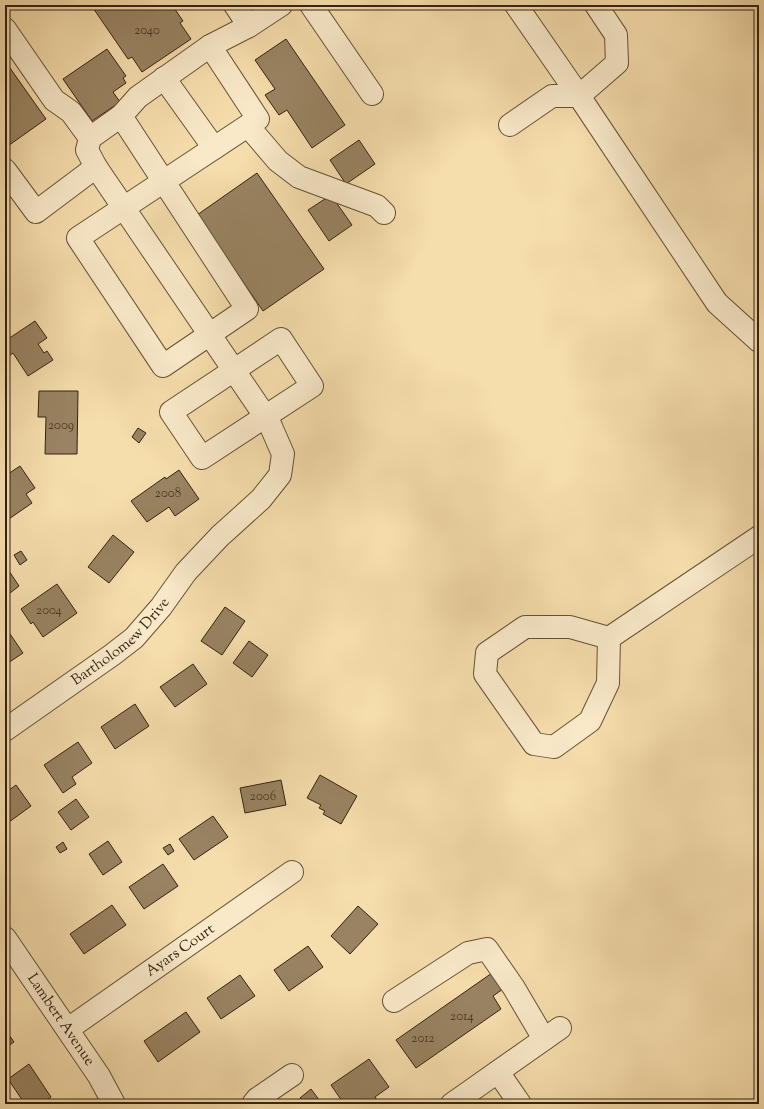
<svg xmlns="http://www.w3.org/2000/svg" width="764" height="1109" font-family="'Sorts Mill Goudy',serif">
<rect width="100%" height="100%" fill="#f6ddac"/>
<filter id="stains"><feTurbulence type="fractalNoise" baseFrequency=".005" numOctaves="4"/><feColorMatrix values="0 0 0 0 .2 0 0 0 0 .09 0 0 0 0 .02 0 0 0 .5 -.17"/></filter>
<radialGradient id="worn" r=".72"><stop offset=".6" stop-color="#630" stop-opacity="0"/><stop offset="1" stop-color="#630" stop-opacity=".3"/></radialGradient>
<g fill="#998362" stroke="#342212">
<polygon points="91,5 172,5 183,21 180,23 191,39 142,72 132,57 128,59"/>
<polygon points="286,39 345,125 312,148 287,110 279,115 265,95 275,89 255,60"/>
<polygon points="107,49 126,76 123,78 126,83 113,92 120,102 92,121 63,79"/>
<polygon points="5,61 46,119 5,148"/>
<polygon points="359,140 375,164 346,184 330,160"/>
<polygon points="257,173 324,269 263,311 197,215"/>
<polygon points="331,195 352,225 329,241 308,210"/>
<polygon points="35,321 47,338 38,344 44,353 47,351 53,360 28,376 13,353 9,356 5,350 5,341"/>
<polygon points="39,391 78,391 77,454 45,454 46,417 38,417"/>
<polygon points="138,428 146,433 139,443 132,437"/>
<polygon points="20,466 35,488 26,494 32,503 6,521 5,519 5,476"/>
<polygon points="179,470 199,499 175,516 169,507 147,522 131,501 165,477 166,479"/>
<polygon points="113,535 134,552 109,583 88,567"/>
<polygon points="21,551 27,560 20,565 14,555"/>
<polygon points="5,565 19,586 5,597"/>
<polygon points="57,584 77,613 43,637 33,622 31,624 21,609"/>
<polygon points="225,607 245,621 222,655 201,641"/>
<polygon points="8,631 23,653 5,665 5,634"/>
<polygon points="249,641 268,655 252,677 233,663"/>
<polygon points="193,664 207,684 175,707 160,687"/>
<polygon points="135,704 149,726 115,749 101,727"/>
<polygon points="78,742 92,763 72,777 76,784 63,793 44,765"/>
<polygon points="320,775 357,796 341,824 323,814 325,811 319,808 321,805 307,798"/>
<polygon points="281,780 286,805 245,813 240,788"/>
<polygon points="16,785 31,806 5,825 5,793"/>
<polygon points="76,799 89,817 71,830 58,812"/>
<polygon points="213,816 228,837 194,860 179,839"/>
<polygon points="108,841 122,862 103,875 89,854"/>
<polygon points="63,842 67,849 60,853 56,847"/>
<polygon points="170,844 174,851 168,855 163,848"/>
<polygon points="163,864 178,886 144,909 129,887"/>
<polygon points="112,905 126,925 84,954 70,934"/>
<polygon points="358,906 378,924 350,954 331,936"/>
<polygon points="308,946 323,967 289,991 274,970"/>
<polygon points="492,973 503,989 493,996 501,1009 416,1068 396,1040"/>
<polygon points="240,975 255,996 221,1019 207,998"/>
<polygon points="186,1012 200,1032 158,1062 144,1041"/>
<polygon points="5,1029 14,1042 5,1048"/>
<polygon points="369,1059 389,1087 375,1097 377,1100 372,1104 344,1104 331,1085"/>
<polygon points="29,1064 51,1097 41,1104 25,1104 8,1079"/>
<polygon points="311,1089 317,1097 321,1104 304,1104 300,1098"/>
</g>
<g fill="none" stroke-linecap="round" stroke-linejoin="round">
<defs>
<g id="minor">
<polyline points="235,5 249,26"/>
<polyline points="311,5 372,94"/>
<polyline points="516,5 579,96 617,63 616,35 596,5"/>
<polyline points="5,29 54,100 71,112 90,138"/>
<polyline points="164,78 214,148"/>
<path d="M121 116 247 309 163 366 78 238C138 199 198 158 258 119L210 46"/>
<polyline points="510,125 552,96 579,96 717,303 759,341"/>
<polyline points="248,126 278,161 299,177 377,206 384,213"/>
<polyline points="5,170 36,212 96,167"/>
<polygon points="281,339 312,386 202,458 171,412"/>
<polygon points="525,627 570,627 609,638 608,683 590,721 554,747 534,744 485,674 487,653"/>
<polyline points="609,638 759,537"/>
<path id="s1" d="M5 730 112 655 134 638 161 607 186 572 220 536 261 499 280 475 283 454 269 422 96 167 87 150 90 138 121 116 138 97 210 46 249 26 281 5"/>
<path id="s2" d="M5 938 99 1076 114 1104"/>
<polyline points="394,1001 468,953 487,949 514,988 544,1039"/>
<path id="s3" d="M68 1029 292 872"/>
<polyline points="498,1072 520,1104"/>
<polyline points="253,1104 257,1099 292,1075"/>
<polyline points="452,1104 560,1028"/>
</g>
</defs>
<use href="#minor" stroke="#645138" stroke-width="24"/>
<use href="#minor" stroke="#f9e9c9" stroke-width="22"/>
</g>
<g text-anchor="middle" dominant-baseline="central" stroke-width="3" stroke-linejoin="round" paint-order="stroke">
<g font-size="13" fill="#4d3a26">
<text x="147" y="31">2040</text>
<text x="61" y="426">2009</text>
<text x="168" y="494">2008</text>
<text x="49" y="611">2004</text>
<text x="263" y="797">2006</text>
<text x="462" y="1017">2014</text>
<text x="423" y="1039">2012</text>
</g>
<g font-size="15" fill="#342212" stroke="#f9e9c9">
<text stroke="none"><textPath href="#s1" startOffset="146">Bartholomew Drive</textPath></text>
<text stroke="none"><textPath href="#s3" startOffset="137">Ayars Court</textPath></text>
<text stroke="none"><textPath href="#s2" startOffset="99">Lambert Avenue</textPath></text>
</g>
</g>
<rect width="764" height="1109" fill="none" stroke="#f6ddac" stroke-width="20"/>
<rect x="6" y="6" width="752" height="1097" fill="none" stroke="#342212" stroke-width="2"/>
<rect x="10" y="10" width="744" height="1089" fill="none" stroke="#342212"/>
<rect width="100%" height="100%" filter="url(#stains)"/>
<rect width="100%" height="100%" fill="url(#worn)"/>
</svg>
